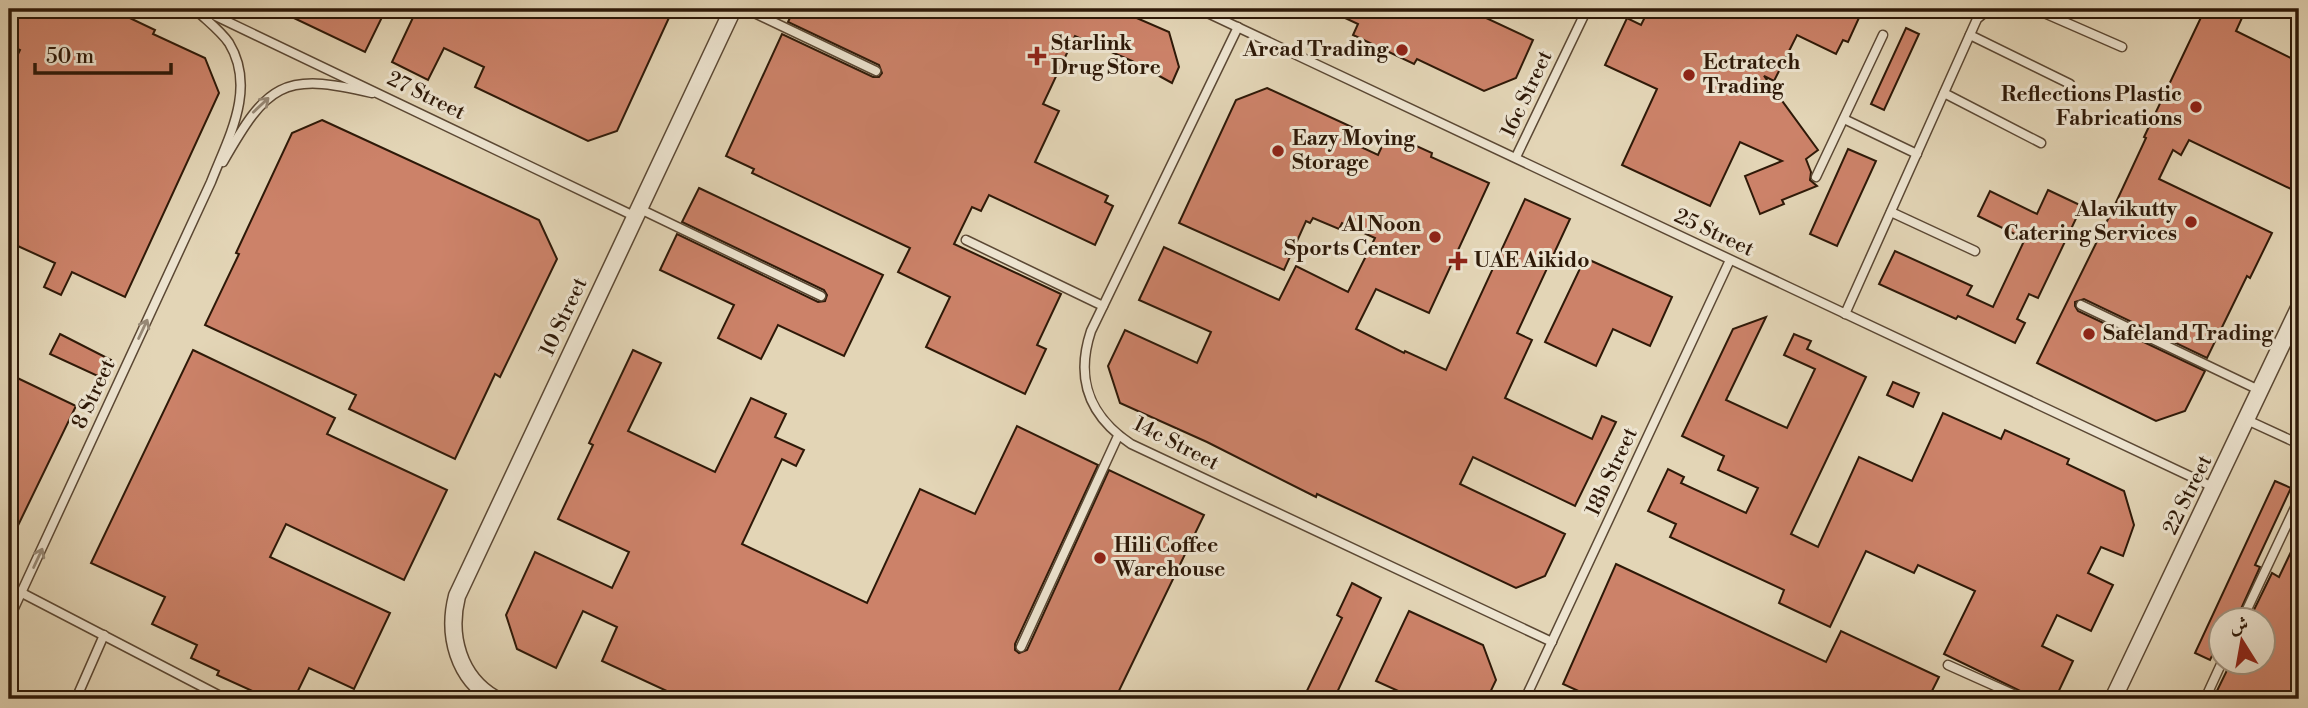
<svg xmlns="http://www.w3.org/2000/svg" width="2308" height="708" font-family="'Libre Bodoni',Amiri,serif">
<rect width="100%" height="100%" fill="#e3d5b6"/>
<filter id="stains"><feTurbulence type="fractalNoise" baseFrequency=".00286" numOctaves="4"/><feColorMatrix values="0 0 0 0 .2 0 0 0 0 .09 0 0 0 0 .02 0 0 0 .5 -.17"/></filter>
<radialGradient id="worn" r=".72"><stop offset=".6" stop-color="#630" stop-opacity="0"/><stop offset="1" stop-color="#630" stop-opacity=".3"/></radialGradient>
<g fill="#cc8269" stroke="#2e1908" stroke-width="2">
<polygon points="9,9 111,9 155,30 153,34 205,58 219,93 125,297 72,272 61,295 44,287 55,263 9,242 9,73 20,50 9,45"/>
<polygon points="275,9 386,9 365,52"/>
<polygon points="417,9 673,9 617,131 588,141 475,87 484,67 444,48 428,80 392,62"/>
<polygon points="794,9 1116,9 1169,32 1179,67 1172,83 1132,61 1075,36 1043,104 1059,111 1035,162 1108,196 1105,202 1113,206 1095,245 989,195 981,211 972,207 954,244 1061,294 1037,345 1046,349 1025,394 926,347 950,297 898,272 910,248 752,173 754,169 726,156 782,34 873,77 879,77 882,73 879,65 788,22"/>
<polygon points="1326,9 1467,9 1533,40 1516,78 1484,91 1417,59 1414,64 1353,35 1358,24"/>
<polygon points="1649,9 1863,9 1848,42 1843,40 1836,54 1797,35 1774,81 1764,76 1818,150 1806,159 1811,172 1810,180 1817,186 1782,200 1784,204 1760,214 1745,176 1782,161 1740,142 1710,206 1622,165 1657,89 1605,65 1627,18 1641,25"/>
<polygon points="2205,9 2246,9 2236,31 2299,62 2299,173 2291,189 2189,140 2181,155 2173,150 2159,179 2272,233 2250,278 2247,276 2207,358 2084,299 2075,302 2075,306 2078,311 2205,371 2185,411 2156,421 2037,363 2112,211 2146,138 2144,137"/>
<polygon points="1906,28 1919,34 1884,110 1871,104"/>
<polygon points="1267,88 1354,128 1348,141 1378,155 1388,133 1432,153 1431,157 1489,183 1429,313 1376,289 1356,329 1404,353 1405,351 1446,370 1525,199 1570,219 1517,333 1532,340 1505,398 1592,439 1602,416 1616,422 1575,506 1473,457 1460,484 1565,534 1545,576 1516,588 1317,494 1316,497 1207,442 1120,403 1108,366 1125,330 1197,363 1211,332 1139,300 1164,247 1279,300 1296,266 1348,292 1375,238 1342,223 1339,229 1313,218 1310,223 1306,221 1284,270 1179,223 1236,100"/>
<polygon points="322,120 539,220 557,259 500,377 495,374 455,459 349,409 356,395 205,325 239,254 236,253 292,133"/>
<polygon points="1848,149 1876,161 1837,246 1810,234"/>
<polygon points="699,188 883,275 844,356 778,325 761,359 718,338 734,305 660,270 677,234 818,302 825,301 827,295 824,290 682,222"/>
<polygon points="2048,190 2082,206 2038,298 2029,294 2017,319 2025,323 2015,343 1958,316 1956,319 1879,284 1895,251 1972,286 1967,295 1993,307 2025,239 1978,216 1990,191 2037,214"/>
<polygon points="1585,258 1672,297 1650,346 1613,329 1596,366 1545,342"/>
<polygon points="1766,317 1726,400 1787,428 1815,369 1784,355 1794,334 1811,341 1807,349 1866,377 1791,534 1818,547 1859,457 1912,481 1943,413 2001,439 2005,430 2069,459 2067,464 2124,491 2134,525 2123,556 2101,547 2088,573 2113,585 2091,631 2057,615 2042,646 2073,661 2055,699 2037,699 1944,654 1975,591 1918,565 1914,573 1866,551 1830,627 1779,603 1784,590 1670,537 1676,524 1648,511 1668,469 1684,477 1681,483 1746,513 1758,488 1718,470 1724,456 1682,436 1733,329"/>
<polygon points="60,334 111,360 102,378 50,354"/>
<polygon points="193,350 335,418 327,434 447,490 404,580 286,524 270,557 390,613 354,689 309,668 294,699 270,699 217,675 219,671 191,658 197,645 152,624 165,597 91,563"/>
<polygon points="633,350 661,363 628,431 715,472 751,398 786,414 775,437 804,450 796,466 782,459 742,544 867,603 920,489 975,514 1017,426 1098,465 1015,644 1015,650 1019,653 1027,650 1109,470 1204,515 1115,699 684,699 602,661 617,627 583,611 556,668 517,649 506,615 535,552 612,588 629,552 558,519 593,445 589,443"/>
<polygon points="9,374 76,406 9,544"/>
<polygon points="1893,382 1919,393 1913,407 1887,395"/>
<polygon points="2275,481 2291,488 2255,565 2260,567 2236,620 2221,620 2221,638 2210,660 2195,653"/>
<polygon points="2299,535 2299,699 2213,699 2231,662 2263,662 2263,620 2249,620 2272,573 2279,577"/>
<polygon points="1616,564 1826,662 1841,631 1939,677 1928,699 1596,699 1563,684"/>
<polygon points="1352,583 1381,598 1334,699 1303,699 1342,618 1337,615"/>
<polygon points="1409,611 1483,645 1496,680 1487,699 1416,699 1376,681"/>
</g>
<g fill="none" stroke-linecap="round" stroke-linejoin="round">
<defs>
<g id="lane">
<polyline points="201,9 634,216"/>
<polyline points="746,9 876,71"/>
<polyline points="1199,9 2215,488"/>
<polyline points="2035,9 2122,47"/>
<path d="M1238 27 1091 331C1075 379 1089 416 1131 444L1552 642"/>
<polyline points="1970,35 2070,84"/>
<polyline points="1944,93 2041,143"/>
<polyline points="1844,119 1917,154"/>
<polyline points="1516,157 1587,9"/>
<path d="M223 162C267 85 282 71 372 93"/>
<polyline points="1816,177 1883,35"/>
<polyline points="638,208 821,296"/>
<polyline points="1891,212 1975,251"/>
<polyline points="966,240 1103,306"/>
<polyline points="2081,305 2261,391"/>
<polyline points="1845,314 1977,19 1989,9"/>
<polyline points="2247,420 2299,444"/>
<polyline points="22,593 226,699"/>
<path d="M9 619 211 182C228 138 257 89 229 43 220 30 206 20 195 9"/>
<polyline points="2242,620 2299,499"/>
<polyline points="1021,647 1118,436"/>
<polyline points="1948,665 2024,699"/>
<polyline points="79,692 104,635"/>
<polyline points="1525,699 1730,260"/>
<polyline points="2205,699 2222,662"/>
</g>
<g id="street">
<path d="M495 699C458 678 447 635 457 596L733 9"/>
<polyline points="2113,699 2299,308"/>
</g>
</defs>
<use href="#lane" stroke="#5b4834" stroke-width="11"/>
<use href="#street" stroke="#5b4834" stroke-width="19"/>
<use href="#lane" stroke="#ede4d0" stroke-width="8"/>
<use href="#street" stroke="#ede4d0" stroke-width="16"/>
</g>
<defs><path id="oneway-shaft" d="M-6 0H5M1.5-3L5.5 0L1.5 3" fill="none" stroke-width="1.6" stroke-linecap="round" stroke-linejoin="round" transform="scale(1.75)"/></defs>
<g stroke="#978976">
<use href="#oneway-shaft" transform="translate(261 105) rotate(-43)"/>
<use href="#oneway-shaft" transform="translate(143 329) rotate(-65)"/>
<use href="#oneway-shaft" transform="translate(38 558) rotate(-65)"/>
</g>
<g fill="#8f2418" stroke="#ede4d0" stroke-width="2.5">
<circle cx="1402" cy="50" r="7"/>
<path d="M1033.5 45.5h7v7h7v7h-7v7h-7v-7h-7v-7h7z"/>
<circle cx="1689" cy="75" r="7"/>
<circle cx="2196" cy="107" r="7"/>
<circle cx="1278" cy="151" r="7"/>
<circle cx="2191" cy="222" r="7"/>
<circle cx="1435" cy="237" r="7"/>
<path d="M1454.5 250.5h7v7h7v7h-7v7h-7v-7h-7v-7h7z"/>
<circle cx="2089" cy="334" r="7"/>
<circle cx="1100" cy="558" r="7"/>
</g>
<g text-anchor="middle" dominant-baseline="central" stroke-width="6" stroke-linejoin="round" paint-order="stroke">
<g font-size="21" font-weight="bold" fill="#2e1908" stroke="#ede4d0" text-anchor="start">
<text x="1051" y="44">Starlink<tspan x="1051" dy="24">Drug Store</tspan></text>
<text x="1388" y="50" text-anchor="end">Arcad Trading</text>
<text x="1703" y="63">Ectratech<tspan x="1703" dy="24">Trading</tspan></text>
<text x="2182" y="95" text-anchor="end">Reflections Plastic<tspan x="2182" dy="24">Fabrications</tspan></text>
<text x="1292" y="139">Eazy Moving<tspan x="1292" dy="24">Storage</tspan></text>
<text x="2177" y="210" text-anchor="end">Alavikutty<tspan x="2177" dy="24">Catering Services</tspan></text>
<text x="1421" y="225" text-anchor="end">Al Noon<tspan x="1421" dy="24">Sports Center</tspan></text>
<text x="1474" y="261">UAE Aikido</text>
<text x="2103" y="334">Safeland Trading</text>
<text x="1114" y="546">Hili Coffee<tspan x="1114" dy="24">Warehouse</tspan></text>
</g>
<g font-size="21" fill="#2e1908" stroke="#ede4d0">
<text transform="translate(1527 94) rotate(-65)">16c Street</text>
<text transform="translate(426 96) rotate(26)">27 Street</text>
<text transform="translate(1714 233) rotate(25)">25 Street</text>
<text transform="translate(564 317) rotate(-65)">10 Street</text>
<text transform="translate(94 394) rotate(-65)">8 Street</text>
<text transform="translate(1176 444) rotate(27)">14c Street</text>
<text transform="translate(1612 472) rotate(-65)">18b Street</text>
<text transform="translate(2188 495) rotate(-64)">22 Street</text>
</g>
</g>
<rect width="2308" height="708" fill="none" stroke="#e3d5b6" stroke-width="35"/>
<rect x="10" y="10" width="2287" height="687" fill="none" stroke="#2e1908" stroke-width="3.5"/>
<rect x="18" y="18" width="2273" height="673" fill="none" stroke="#2e1908" stroke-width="2"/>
<g transform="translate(2242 641) rotate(349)"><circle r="33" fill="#ede4d0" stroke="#a19380" stroke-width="2"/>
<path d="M0-5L12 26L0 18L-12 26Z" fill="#8f2418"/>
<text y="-10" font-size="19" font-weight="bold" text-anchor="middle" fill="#2e1908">ش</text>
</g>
<path d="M35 63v10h136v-10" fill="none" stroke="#2e1908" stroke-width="3.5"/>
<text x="46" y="63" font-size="21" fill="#2e1908" stroke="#ede4d0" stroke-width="5" paint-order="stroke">50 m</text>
<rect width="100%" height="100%" filter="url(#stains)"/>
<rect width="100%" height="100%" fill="url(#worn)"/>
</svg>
